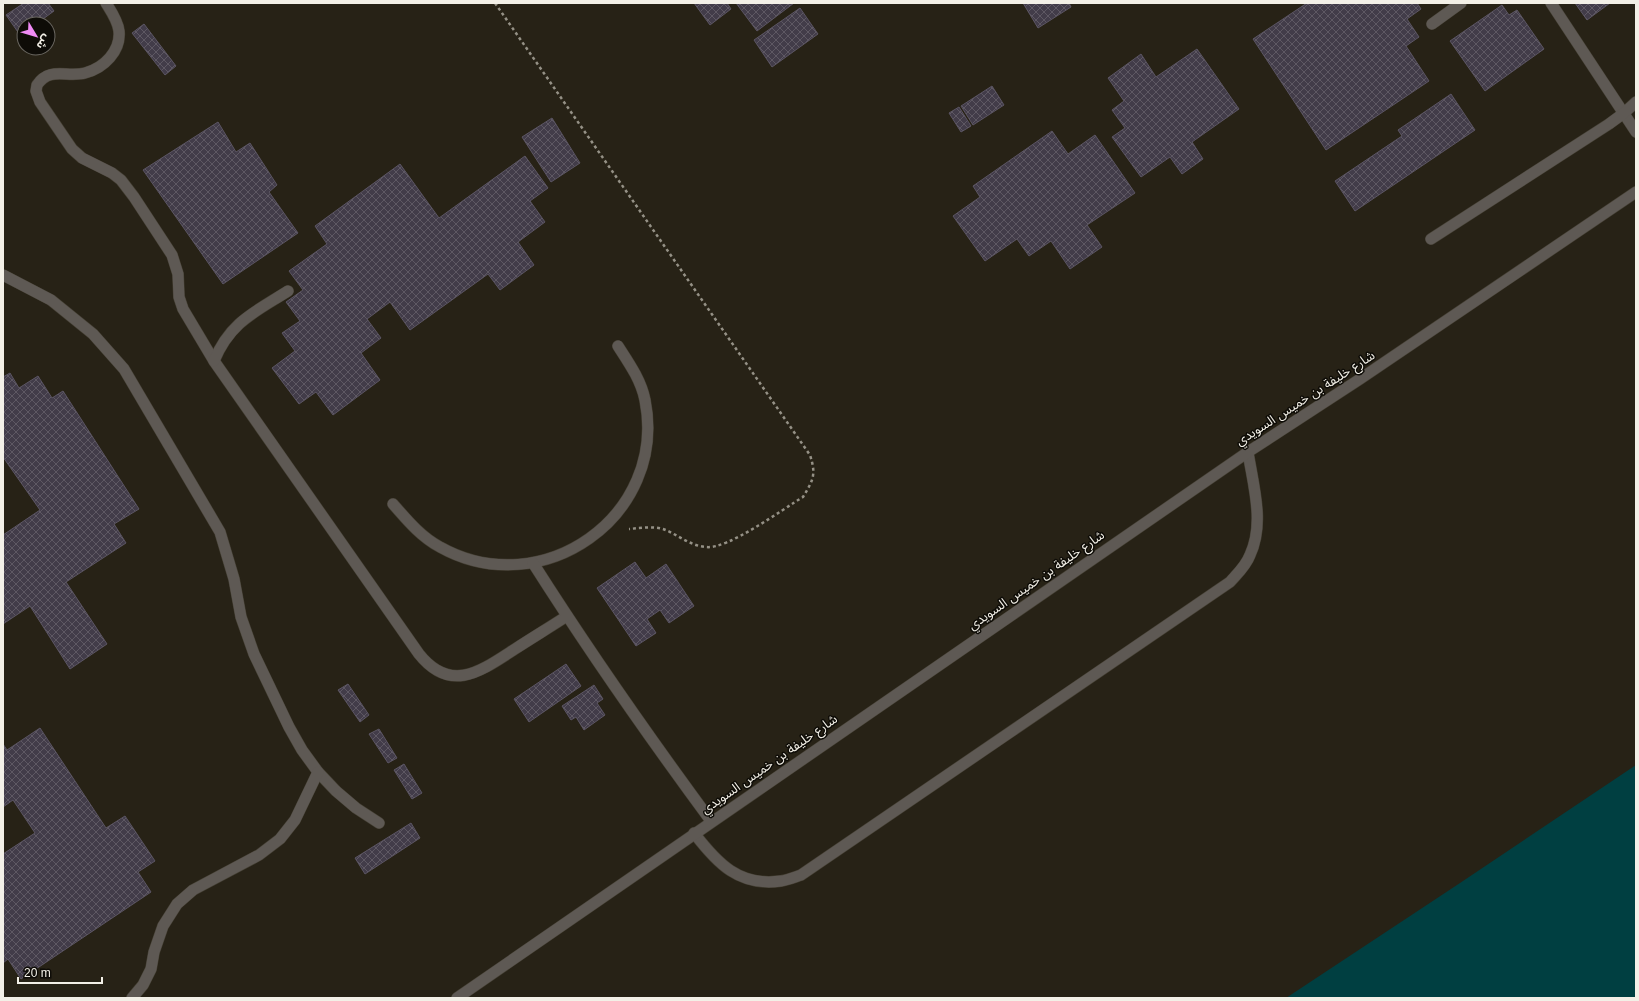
<svg xmlns="http://www.w3.org/2000/svg" width="1639" height="1001" font-family="Arial,'Noto Sans Arabic',sans-serif">
<defs>
<pattern id="building-cross-hatch" width="8" height="8" patternUnits="userSpaceOnUse"><rect width="8" height="8" fill="#423c49"/><path d="M0 0l8 8M0 8l8-8" fill="none" stroke="#5e5863"/></pattern>
</defs>
<rect width="100%" height="100%" fill="#272216"/>
<polygon fill="#003f41" points="1636,765 1636,998 1286,998 1460,883"/>
<g fill="url(#building-cross-hatch)" stroke="#5b5563">
<polygon points="24,3 48,3 54,11 36,24 24,24 24,32 20,35 6,15"/>
<polygon points="694,3 727,3 731,9 710,25"/>
<polygon points="736,3 794,3 757,31"/>
<polygon points="1023,3 1069,3 1071,7 1038,28"/>
<polygon points="1307,3 1417,3 1421,9 1407,19 1419,37 1406,46 1429,81 1326,150 1253,39"/>
<polygon points="1575,3 1610,3 1587,20"/>
<polygon points="1502,5 1509,15 1517,10 1544,49 1485,91 1450,41"/>
<polygon points="800,8 818,34 772,67 754,40"/>
<polygon points="144,24 176,66 165,75 132,33"/>
<polygon points="1197,49 1239,109 1192,142 1203,159 1182,174 1170,157 1141,177 1112,137 1125,128 1112,110 1124,101 1108,78 1141,54 1156,77"/>
<polygon points="992,86 1004,105 973,125 961,106"/>
<polygon points="1451,94 1475,130 1355,211 1335,181 1402,136 1398,130"/>
<polygon points="959,107 971,126 961,132 949,113"/>
<polygon points="552,118 580,163 551,182 522,137"/>
<polygon points="218,122 236,152 250,143 277,185 269,192 298,233 223,284 143,170"/>
<polygon points="1052,131 1068,154 1095,135 1135,193 1087,225 1102,247 1070,269 1051,241 1029,256 1017,239 985,261 953,216 980,197 973,186"/>
<polygon points="525,156 548,188 530,201 545,222 518,242 534,265 500,290 488,274 410,330 390,302 367,319 381,338 361,353 380,380 333,415 316,392 299,404 272,368 295,351 282,333 300,321 286,302 303,290 289,271 327,244 315,226 400,164 439,218"/>
<polygon points="10,373 19,388 38,376 52,398 63,391 139,509 114,524 126,543 66,582 107,644 70,669 30,606 3,624 3,535 40,510 3,457 3,377"/>
<polygon points="635,562 646,578 666,564 694,606 669,623 660,610 647,619 656,633 636,646 597,588"/>
<polygon points="566,664 581,686 529,722 514,699"/>
<polygon points="348,684 369,715 360,722 338,690"/>
<polygon points="594,685 603,699 597,703 605,715 584,730 576,717 571,720 562,706"/>
<polygon points="40,728 106,828 125,816 155,861 138,872 151,892 21,979 8,959 3,963 3,854 35,833 13,800 3,807 3,744 7,750"/>
<polygon points="379,729 397,758 388,763 369,734"/>
<polygon points="404,764 422,793 412,799 394,770"/>
<polygon points="411,823 420,838 365,874 355,858"/>
</g>
<g fill="none" stroke-linecap="round" stroke-linejoin="round">
<defs>
<g id="service">
<path d="M106 3C111 11 118 21 119 31 121 51 104 68 85 73 67 78 50 66 37 85L36 91 40 102 72 149 82 158 112 173 121 180 134 197 172 255 178 274 179 297 183 309 214 361 419 654C451 694 481 671 515 649 532 638 550 627 567 616"/>
<polyline points="1551,3 1636,132"/>
<polyline points="1432,24 1461,3"/>
<polyline points="1431,239 1609,124 1624,113 1636,102"/>
<polyline points="3,275 51,300 93,334 124,369 220,532 234,579 241,617 254,654 289,727 302,750 318,772 336,791 356,808 379,823"/>
<path d="M214 361C230 322 255 312 288 291"/>
<path d="M393 504C407 520 421 537 440 547 542 604 668 516 645 400 641 380 629 363 618 346"/>
<path d="M533 563C589 651 649 737 711 821"/>
<path d="M694 833C717 863 739 887 781 881 788 880 795 877 801 875L1230 582C1237 574 1246 566 1250 555 1265 523 1253 485 1248 452"/>
<polyline points="132,998 143,985 151,969 154,952 163,926 177,904 193,890 259,855 280,839 295,820 318,772"/>
</g>
<polyline id="minor" points="457,998 1248,452 1360,379 1636,192"/>
</defs>
<use href="#service" stroke="#443f33" stroke-width="12"/>
<use href="#minor" stroke="#443f33" stroke-width="12"/>
<path stroke="#959186" stroke-width="2.5" stroke-dasharray="3 3" stroke-linecap="butt" d="M495 3 810 455C816 474 814 479 803 497 783 509 727 550 706 547 690 546 677 534 663 529 653 526 640 528 629 529"/>
<use href="#service" stroke="#5e5954" stroke-width="11"/>
<use href="#minor" stroke="#5e5954" stroke-width="11"/>
</g>
<g text-anchor="middle" dominant-baseline="central" stroke-width="3" stroke-linejoin="round" paint-order="stroke">
<g font-size="13" fill="#f3f0e7" stroke="#0e0c07">
<text transform="translate(1305 398) rotate(-33)">شارع خليفة بن خميس السويدي</text>
<text transform="translate(1036 580) rotate(-35)">شارع خليفة بن خميس السويدي</text>
<text transform="translate(769 764) rotate(-35)">شارع خليفة بن خميس السويدي</text>
</g>
</g>
<rect width="1639" height="1001" fill="none" stroke="#f3f0e7" stroke-width="8"/>
<g transform="translate(36 36) rotate(128)"><circle r="19" fill="#0e0c07" stroke="#6a6761"/>
<path d="M0-3L7 15L0 10L-7 15Z" fill="#f08bf5"/>
<text y="-6" font-size="11" font-weight="bold" text-anchor="middle" fill="#f3f0e7">ش</text>
</g>
<path d="M18 977v6h84v-6" fill="none" stroke="#f3f0e7" stroke-width="2"/>
<text x="24" y="977" font-size="12" fill="#f3f0e7" stroke="#0e0c07" stroke-width="3" paint-order="stroke">20 m</text>
</svg>
